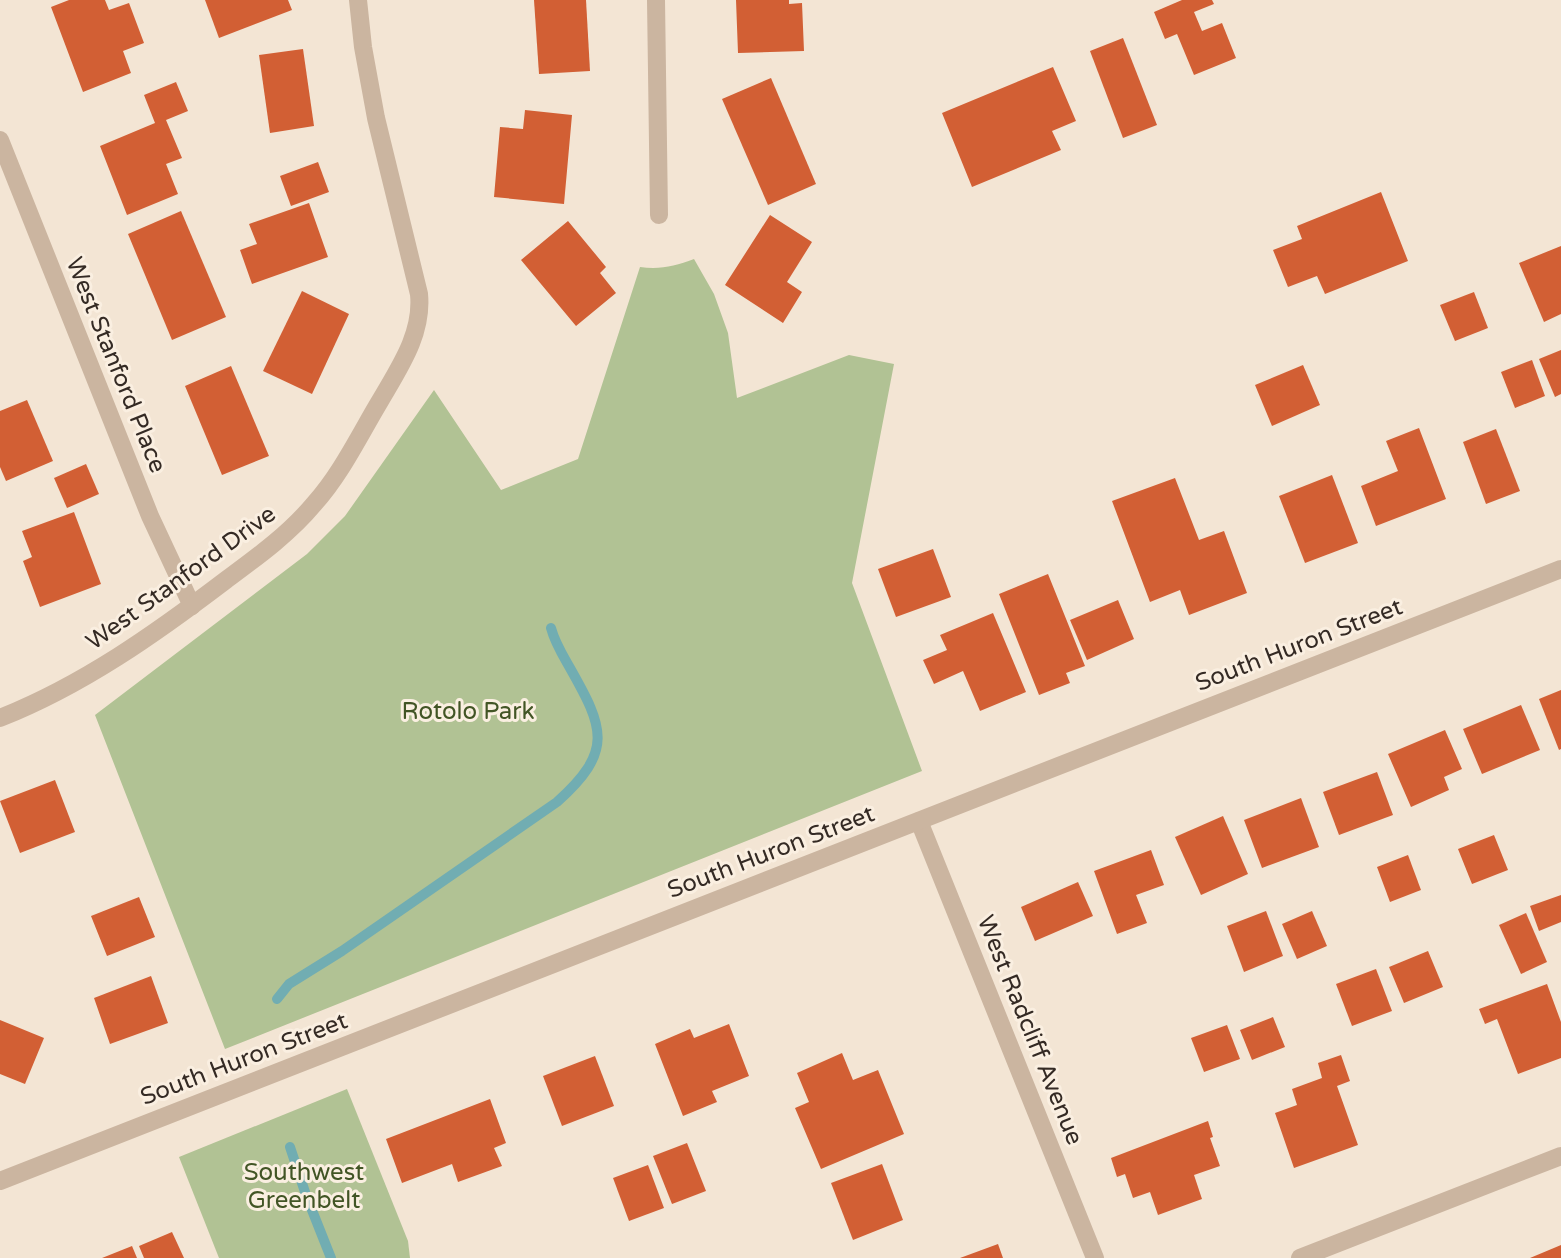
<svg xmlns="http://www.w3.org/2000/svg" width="1561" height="1258" font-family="'Varela Round',sans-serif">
<rect width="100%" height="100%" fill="#f3e5d4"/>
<g fill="#b1c294">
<path d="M694 259 714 294 728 333 737 398 849 355 894 364 852 583 922 771 225 1049 95 715 307 554 345 516 434 390 501 490 578 459 640 267C660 270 675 266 694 259Z"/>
<polygon points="347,1089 408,1241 410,1258 219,1258 179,1157"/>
</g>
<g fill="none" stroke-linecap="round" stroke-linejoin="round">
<g stroke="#71adb2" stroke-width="10">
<path d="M277 999 289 984 342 951 557 802C614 751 604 728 570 668 562 654 555 643 551 628"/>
<polyline points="290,1147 306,1195 331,1258"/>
</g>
</g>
<g fill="#d25f34">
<polygon points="69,0 105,0 109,10 129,3 144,43 123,51 131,73 83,92 51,7"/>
<polygon points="205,0 288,0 292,10 219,38"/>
<polygon points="534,0 586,0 590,71 539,74"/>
<polygon points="736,0 789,0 789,4 802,3 804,51 738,53"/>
<polygon points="1182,0 1212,0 1214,4 1194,12 1202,31 1222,23 1236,58 1194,75 1177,34 1165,39 1154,12"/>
<polygon points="1123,38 1157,125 1123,138 1090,51"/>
<polygon points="303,49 314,126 270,133 259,55"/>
<polygon points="1053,67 1076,121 1052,131 1061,150 972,187 942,113"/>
<polygon points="771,78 816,184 768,205 722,99"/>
<polygon points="176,82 188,111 166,120 182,158 166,164 178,194 127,215 100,146 155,123 144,95"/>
<polygon points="525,110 572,115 564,204 494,197 500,127 523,129"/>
<polygon points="318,162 329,192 291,206 280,176"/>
<polygon points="1381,192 1408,261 1325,294 1317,276 1288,287 1273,250 1302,239 1297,226"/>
<polygon points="309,203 328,257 252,284 240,250 257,244 249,224"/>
<polygon points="181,211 226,317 172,340 128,234"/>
<polygon points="770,215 812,242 787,282 802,292 783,323 725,285"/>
<polygon points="568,221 606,267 600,273 616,293 576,326 521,260"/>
<polygon points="1561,246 1561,314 1544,322 1519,263"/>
<polygon points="302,291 349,314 312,394 263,371"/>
<polygon points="1474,292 1488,328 1455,341 1440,305"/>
<polygon points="1561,350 1561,394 1555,397 1539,359"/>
<polygon points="1532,360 1545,396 1515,408 1501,372"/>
<polygon points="1303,365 1320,405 1272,426 1255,385"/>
<polygon points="231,366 269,456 222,475 185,386"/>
<polygon points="27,400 53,461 6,481 0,467 0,411"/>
<polygon points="1419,428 1446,499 1376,526 1361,486 1398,471 1386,441"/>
<polygon points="1496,429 1520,491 1486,504 1463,442"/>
<polygon points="86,464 99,494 67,508 54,478"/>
<polygon points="1332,475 1358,543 1305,563 1279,496"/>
<polygon points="1175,478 1199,540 1224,531 1247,593 1189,615 1180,590 1150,602 1112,501"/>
<polygon points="74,512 101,584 40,607 23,561 32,557 22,531"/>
<polygon points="933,549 951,597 896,617 878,569"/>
<polygon points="1048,574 1085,666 1066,673 1070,683 1039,695 999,594"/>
<polygon points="1118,600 1134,639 1087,660 1070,620"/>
<polygon points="993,613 1026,692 980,711 963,671 934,684 923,660 947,650 940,635"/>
<polygon points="1561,690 1561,749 1559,750 1539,699"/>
<polygon points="1521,705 1540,750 1482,774 1463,729"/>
<polygon points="1445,730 1462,769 1444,777 1449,790 1411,807 1388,754"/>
<polygon points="1377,772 1393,815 1339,835 1323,792"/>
<polygon points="55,780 75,832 20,853 0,801"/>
<polygon points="1301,798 1319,847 1262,868 1244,820"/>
<polygon points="1223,816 1248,874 1201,895 1175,837"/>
<polygon points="1494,835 1508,870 1472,884 1458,849"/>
<polygon points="1151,850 1164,885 1136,895 1147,923 1117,934 1094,871"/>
<polygon points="1408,855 1421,890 1390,902 1377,867"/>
<polygon points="1078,882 1093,916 1035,941 1021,907"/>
<polygon points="1561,895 1561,922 1539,931 1530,906"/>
<polygon points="139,897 155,937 107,956 91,916"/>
<polygon points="1266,911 1283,956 1244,972 1227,926"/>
<polygon points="1312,911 1327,946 1297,959 1282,924"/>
<polygon points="1526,913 1547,962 1521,974 1499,925"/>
<polygon points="1428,951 1443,987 1404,1003 1389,967"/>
<polygon points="1376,969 1392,1011 1352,1026 1336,984"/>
<polygon points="151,976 168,1023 110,1044 94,998"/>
<polygon points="1547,984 1561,1022 1561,1058 1518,1074 1497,1019 1485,1024 1479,1009"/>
<polygon points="1273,1017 1285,1047 1252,1060 1240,1030"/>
<polygon points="0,1020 44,1038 25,1084 0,1074"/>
<polygon points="729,1024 749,1076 712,1091 717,1102 683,1116 655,1044 690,1029 694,1038"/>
<polygon points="1227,1025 1240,1059 1204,1072 1191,1038"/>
<polygon points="842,1053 853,1080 878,1070 904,1134 821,1169 795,1108 809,1102 797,1073"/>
<polygon points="1341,1055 1350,1081 1337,1086 1358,1145 1294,1168 1275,1113 1297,1105 1292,1089 1322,1078 1318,1063"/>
<polygon points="595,1056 614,1106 562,1126 543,1076"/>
<polygon points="490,1099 506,1143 494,1148 502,1166 458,1182 452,1164 402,1183 386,1139"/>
<polygon points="1208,1121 1213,1137 1210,1138 1220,1166 1194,1175 1202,1199 1158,1215 1150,1192 1133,1198 1125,1174 1117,1177 1111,1158"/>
<polygon points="687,1143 706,1191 672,1204 653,1156"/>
<polygon points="882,1164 903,1220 853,1240 831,1183"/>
<polygon points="648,1165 664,1208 629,1221 613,1178"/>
<polygon points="172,1232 184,1258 144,1258 139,1246"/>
<polygon points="998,1244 1003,1258 960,1258"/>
<polygon points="1561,1245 1561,1258 1530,1258"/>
<polygon points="132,1246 137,1258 102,1258"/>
</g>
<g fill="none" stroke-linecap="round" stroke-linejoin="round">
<g stroke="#cbb5a0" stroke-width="18">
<polyline points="656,0 659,215"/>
<polyline points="0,140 150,516 192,606"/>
<path d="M0 718C83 685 155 634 226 580 257 557 289 534 314 504 341 474 359 436 380 401 399 368 423 334 419 294L376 118 363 47 358 0"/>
<polyline points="919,821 1095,1258"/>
<polyline points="0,1181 1561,569"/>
<polyline points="1300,1258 1561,1156"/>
</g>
</g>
<g text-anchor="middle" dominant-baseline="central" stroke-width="6" stroke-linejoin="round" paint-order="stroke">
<g font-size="24" fill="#342a24" stroke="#faefe1">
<text transform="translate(116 365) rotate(68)">West Stanford Place</text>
<text transform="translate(181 578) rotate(-36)">West Stanford Drive</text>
<text transform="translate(1299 645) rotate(-21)">South Huron Street</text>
<text transform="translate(771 852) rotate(-21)">South Huron Street</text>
<text transform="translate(1030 1030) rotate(68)">West Radcliff Avenue</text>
<text transform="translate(244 1059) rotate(-21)">South Huron Street</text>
</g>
<g font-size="24" fill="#425525" stroke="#faefe1">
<text x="468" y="711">Rotolo Park</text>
<text x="304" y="1172">Southwest<tspan x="304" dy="28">Greenbelt</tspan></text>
</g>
</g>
</svg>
